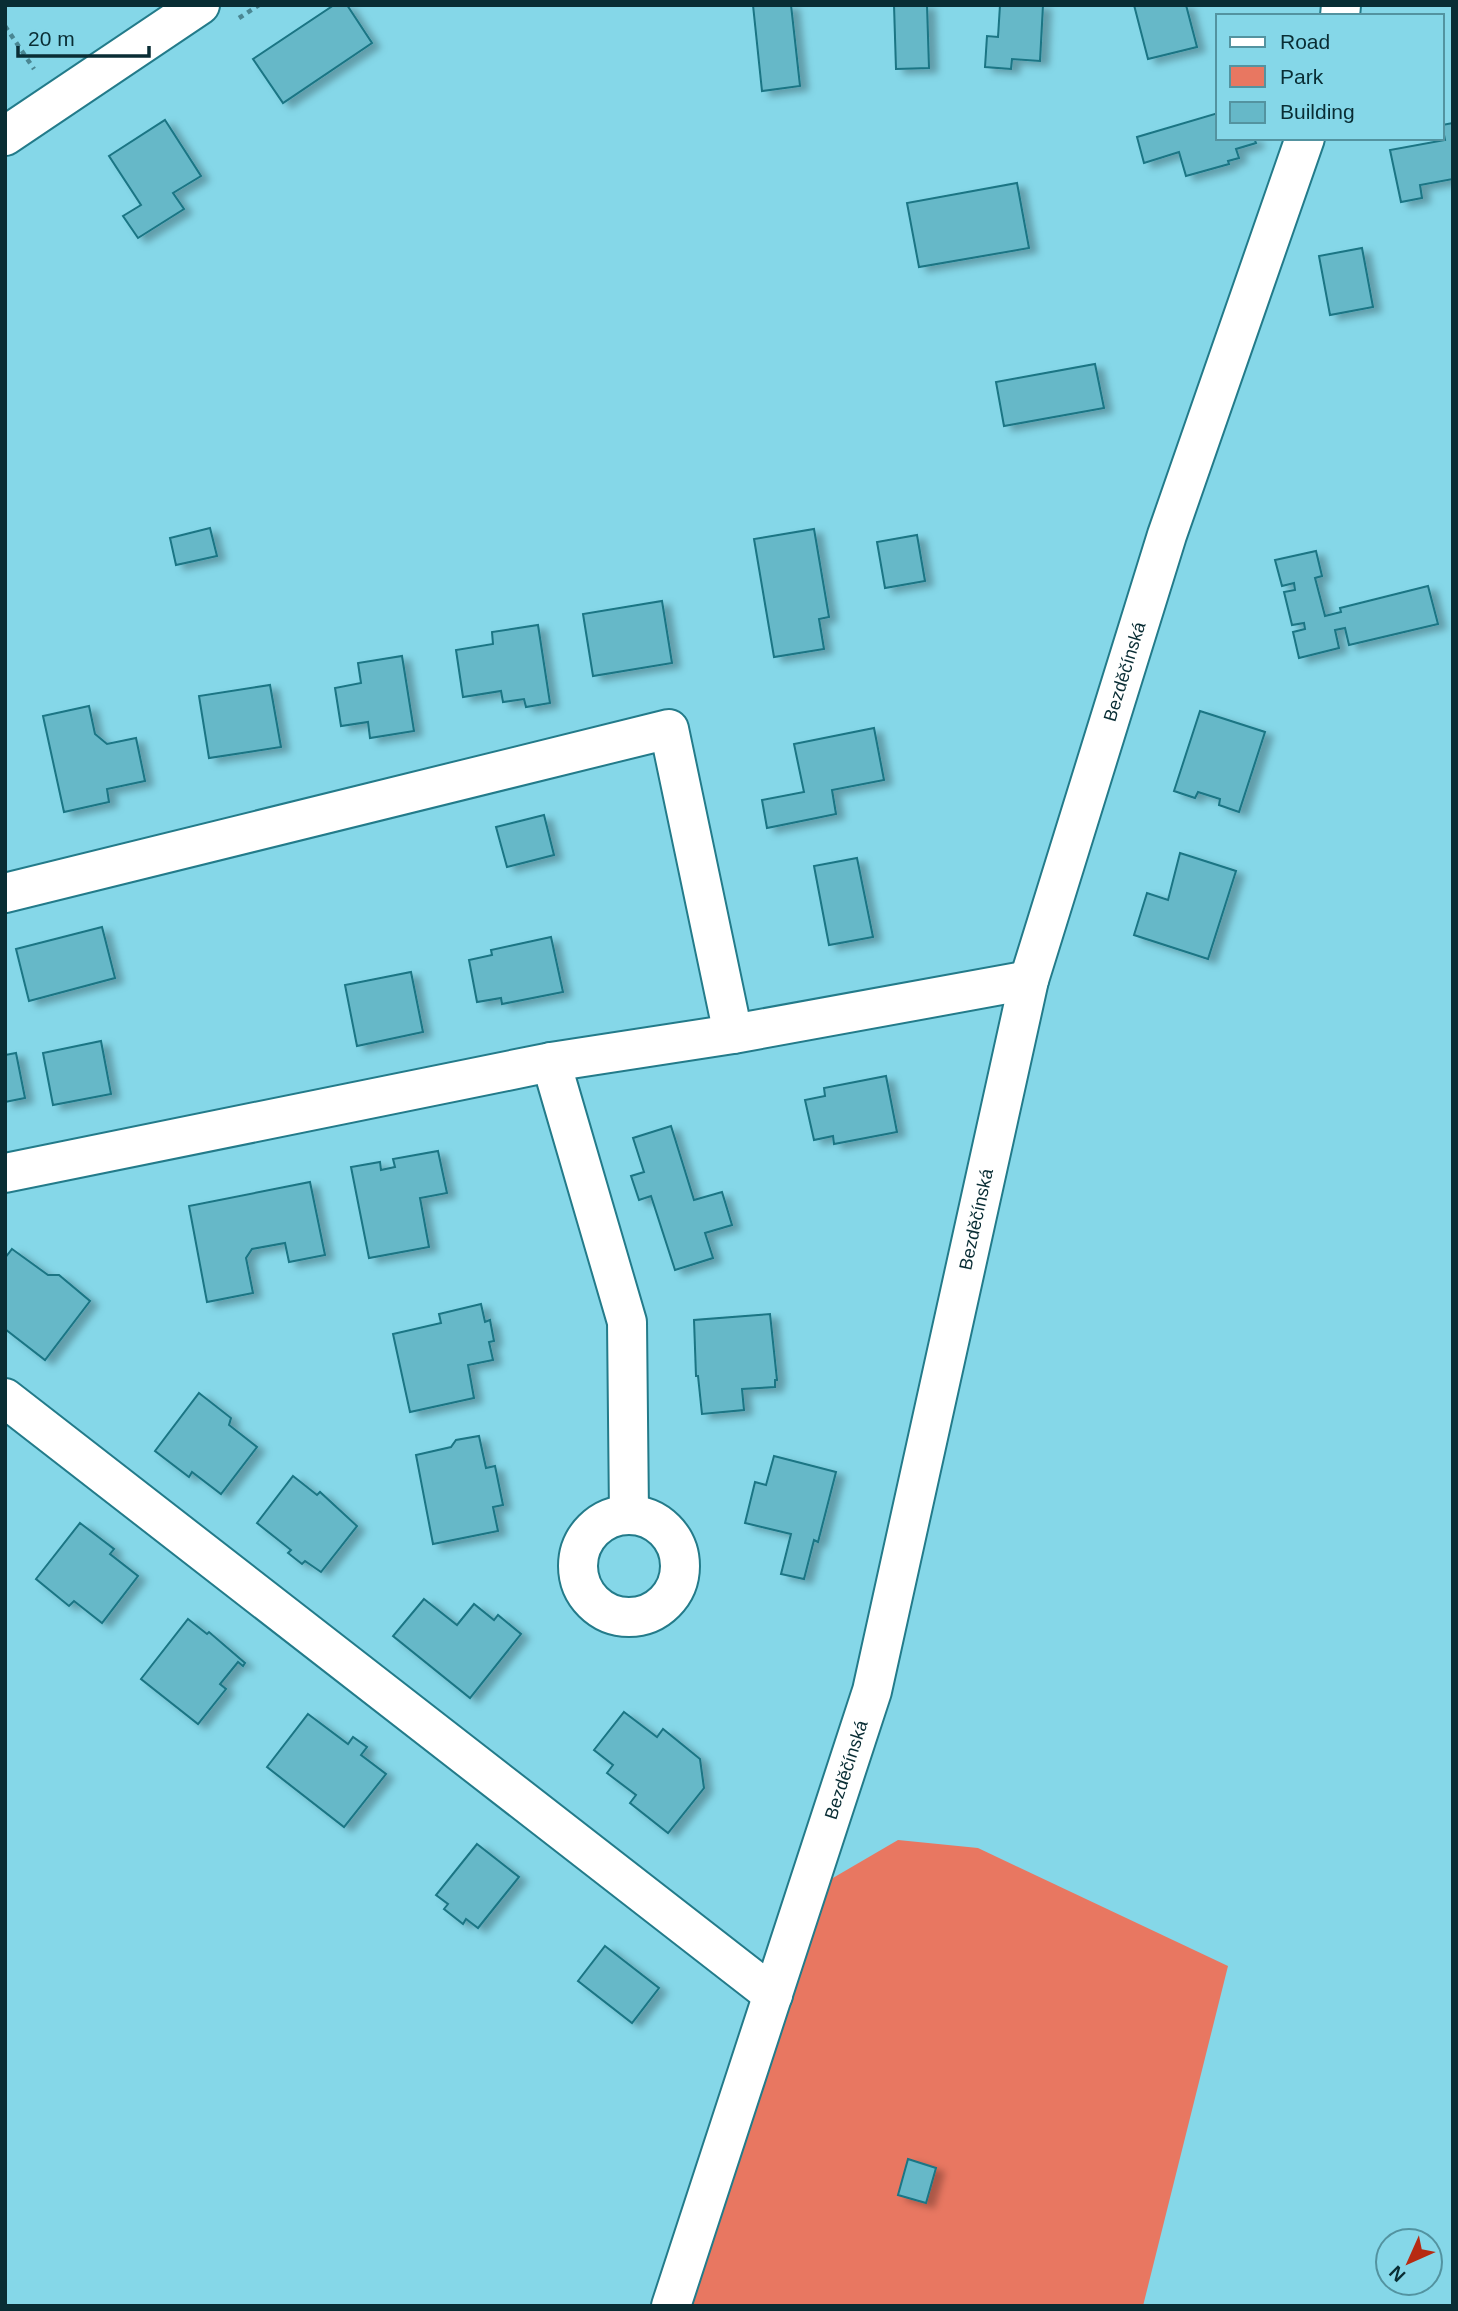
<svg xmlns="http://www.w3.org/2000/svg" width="1458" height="2311" font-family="Helvetica,sans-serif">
<defs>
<filter id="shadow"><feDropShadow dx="8" dy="4.5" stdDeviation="3.5" flood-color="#0004"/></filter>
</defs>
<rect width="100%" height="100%" fill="#85d7e8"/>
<polygon fill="#e87761" points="898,1840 978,1848 1228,1966 1143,2306 690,2306 826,1882"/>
<g fill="#66b8c8" stroke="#1a7584" stroke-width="2" filter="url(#shadow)">
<polygon points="334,5 347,5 372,43 283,103 253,59"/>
<polygon points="753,5 791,5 800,86 762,91"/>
<polygon points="894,5 927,5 929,68 896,69"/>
<polygon points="1000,5 1043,5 1040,61 1012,59 1011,69 985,67 987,36 998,37"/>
<polygon points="1134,5 1186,5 1197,47 1148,59"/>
<polygon points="1218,113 1218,138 1254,138 1256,143 1236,149 1239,158 1228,161 1229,164 1186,176 1179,152 1144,163 1137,137"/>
<polygon points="165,120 201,176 173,193 184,209 138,238 123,216 141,205 109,156"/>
<polygon points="1453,123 1453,179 1420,185 1422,198 1401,202 1390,150 1445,140 1442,125"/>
<polygon points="1017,183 1029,248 919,267 907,203"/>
<polygon points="1362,248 1373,307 1330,315 1319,256"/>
<polygon points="1095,364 1104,408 1004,426 996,382"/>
<polygon points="210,528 217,556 176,565 170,538"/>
<polygon points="814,529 829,617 819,619 824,649 774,657 754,539"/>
<polygon points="917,535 925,581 885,588 877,542"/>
<polygon points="1316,551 1322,576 1315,578 1325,616 1341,612 1340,608 1428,586 1438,624 1349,645 1345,628 1335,630 1339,648 1299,658 1293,632 1305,629 1304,623 1292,625 1284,592 1295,590 1294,583 1282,586 1275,560"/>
<polygon points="662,601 672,663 593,676 583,614"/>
<polygon points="538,625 550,703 526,707 524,699 503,702 501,691 463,697 456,650 493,644 492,632"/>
<polygon points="402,656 414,731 370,738 368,722 341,726 335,688 361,683 358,663"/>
<polygon points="270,685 281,747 209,758 199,696"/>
<polygon points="89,706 95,734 107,744 136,738 145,781 107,789 109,802 64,812 43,716"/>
<polygon points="1200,711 1265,732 1239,812 1219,805 1220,799 1198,792 1195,798 1174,791"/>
<polygon points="874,728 884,780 832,790 836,814 767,828 762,800 804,792 794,744"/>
<polygon points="544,815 554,855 507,867 496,827"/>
<polygon points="1180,853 1236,871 1208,959 1134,935 1147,893 1168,900"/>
<polygon points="857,858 873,937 829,945 814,866"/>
<polygon points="102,927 115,978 29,1001 16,949"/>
<polygon points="551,937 563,992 502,1004 501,998 477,1002 469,960 492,955 491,950"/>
<polygon points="411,972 423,1032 357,1046 345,985"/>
<polygon points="101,1041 111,1094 53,1105 43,1053"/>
<polygon points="16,1053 25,1098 5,1102 5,1055"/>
<polygon points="886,1076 897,1132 834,1144 833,1136 814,1140 805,1100 825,1096 824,1088"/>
<polygon points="671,1126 694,1200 722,1192 732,1225 705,1233 713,1258 675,1270 651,1196 639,1200 631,1176 644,1172 633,1138"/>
<polygon points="438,1151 447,1193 420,1198 429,1247 369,1258 351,1167 380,1162 381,1170 395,1167 393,1159"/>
<polygon points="310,1182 325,1255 289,1262 285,1243 252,1249 246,1258 253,1293 207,1302 189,1206"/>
<polygon points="12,1249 48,1275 59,1275 90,1301 45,1360 5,1329 5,1258"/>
<polygon points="481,1304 485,1322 490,1320 494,1341 489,1342 493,1360 468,1365 474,1398 410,1412 393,1334 441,1323 439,1314"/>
<polygon points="770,1314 777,1380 775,1380 775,1387 742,1389 744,1410 702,1414 698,1376 696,1376 694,1320"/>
<polygon points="199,1393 231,1418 229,1425 257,1447 221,1494 192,1472 189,1477 155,1451"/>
<polygon points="479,1436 486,1468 495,1466 503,1505 493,1507 498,1531 433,1544 416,1455 451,1447 456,1440"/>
<polygon points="774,1456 836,1472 818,1542 814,1540 804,1579 781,1574 791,1534 745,1523 755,1482 766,1485"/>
<polygon points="293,1476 317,1495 320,1492 357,1526 321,1572 305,1561 302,1564 288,1553 291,1550 257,1523"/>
<polygon points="80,1523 114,1549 110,1554 138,1576 102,1623 74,1601 69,1606 36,1579"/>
<polygon points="424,1599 457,1625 474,1604 494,1620 498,1615 521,1634 470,1698 393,1636"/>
<polygon points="188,1619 207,1634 209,1632 245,1663 243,1666 238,1662 220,1684 226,1689 198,1724 141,1679"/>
<polygon points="624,1712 657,1737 663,1729 700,1759 704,1788 668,1833 630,1803 636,1795 607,1773 613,1765 594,1750"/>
<polygon points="308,1714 348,1744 353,1737 367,1747 361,1755 386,1774 344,1827 267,1767"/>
<polygon points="477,1844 519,1877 478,1928 466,1919 463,1924 444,1909 448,1904 436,1895"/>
<polygon points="605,1946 659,1988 632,2023 578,1981"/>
<polygon points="908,2159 936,2168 926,2203 898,2195"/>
</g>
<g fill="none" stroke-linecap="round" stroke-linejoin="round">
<defs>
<g id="street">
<polyline points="1340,16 1341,5"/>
<polyline points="5,136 200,5"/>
<polyline points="5,893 669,729 733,1034"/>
<polyline points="551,1062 627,1322 629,1514"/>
<polyline points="5,1173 551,1062 733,1034 1029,980"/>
<polyline points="5,1398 773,1995"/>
<circle cx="629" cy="1566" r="51"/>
<path id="s1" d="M671 2306 872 1691 1029 980 1167 535 1305 138"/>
</g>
</defs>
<use href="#street" stroke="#237b8a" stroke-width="42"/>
<g stroke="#4a8793" stroke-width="4.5" stroke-dasharray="5 5" stroke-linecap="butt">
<polyline points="239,18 259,5"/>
<polyline points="5,26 34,69"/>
</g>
<use href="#street" stroke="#fff" stroke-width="38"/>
</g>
<g text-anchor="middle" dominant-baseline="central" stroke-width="7" stroke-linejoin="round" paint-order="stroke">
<g font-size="18" fill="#092d34" stroke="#85d7e8">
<text stroke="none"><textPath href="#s1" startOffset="1698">Bezděčínská</textPath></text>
<text stroke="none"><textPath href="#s1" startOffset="1130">Bezděčínská</textPath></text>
<text stroke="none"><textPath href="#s1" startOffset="564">Bezděčínská</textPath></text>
</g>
</g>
<rect width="1458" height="2311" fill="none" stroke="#092d34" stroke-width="14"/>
<rect x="1216" y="14" width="228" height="126" fill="#85d7e8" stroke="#5393a0" stroke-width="2"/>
<rect x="1230" y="37" width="35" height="10" fill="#ffffff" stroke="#5393a0" stroke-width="2"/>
<text x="1280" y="49" font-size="21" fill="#092d34">Road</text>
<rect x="1230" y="66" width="35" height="21" fill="#e87761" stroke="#5393a0" stroke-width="2"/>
<text x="1280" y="84" font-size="21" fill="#092d34">Park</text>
<rect x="1230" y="102" width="35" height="21" fill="#66b8c8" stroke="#5393a0" stroke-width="2"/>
<text x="1280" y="119" font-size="21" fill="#092d34">Building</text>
<g transform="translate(1409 2262) rotate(225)"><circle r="33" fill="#85d7e8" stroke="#5393a0" stroke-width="2"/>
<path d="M0-5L12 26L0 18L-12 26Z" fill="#b72a12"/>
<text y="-10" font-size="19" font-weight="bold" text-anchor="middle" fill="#092d34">N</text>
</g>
<path d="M18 46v10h131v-10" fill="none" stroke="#092d34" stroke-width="3.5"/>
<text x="28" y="46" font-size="21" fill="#092d34" stroke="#85d7e8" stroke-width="5" paint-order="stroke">20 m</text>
</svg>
